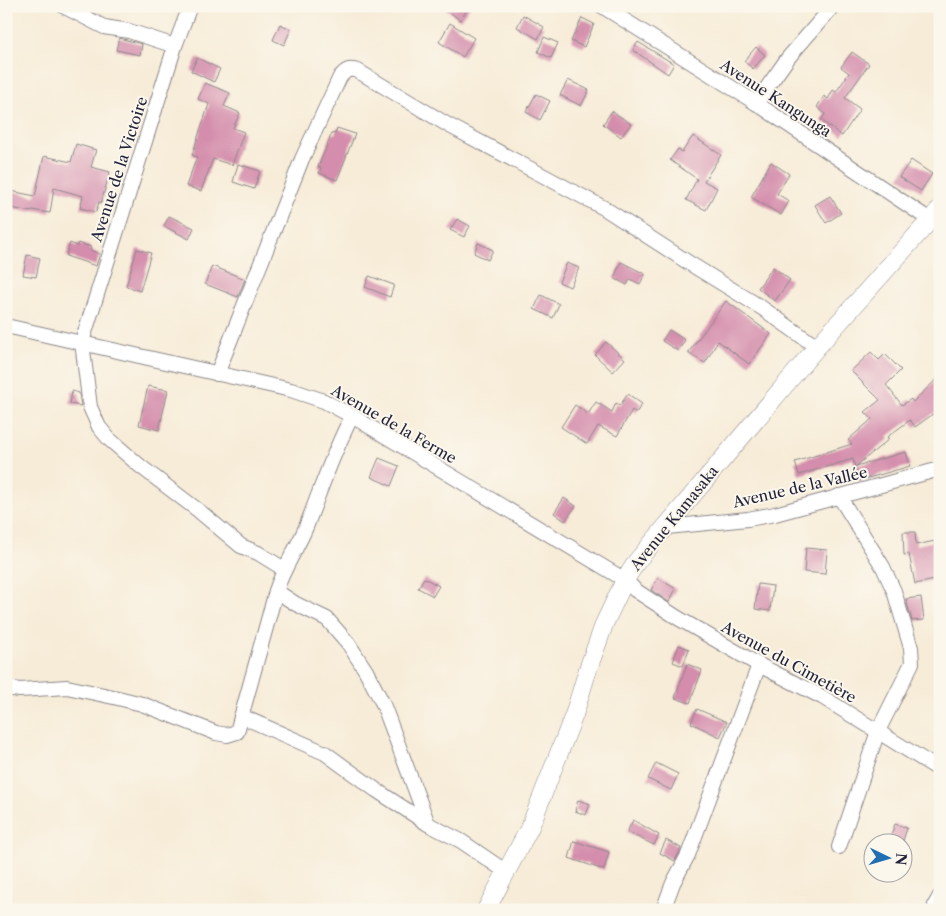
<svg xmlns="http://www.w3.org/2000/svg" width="946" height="916" font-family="'Libre Caslon Text',serif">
<rect width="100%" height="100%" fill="#fbf7ec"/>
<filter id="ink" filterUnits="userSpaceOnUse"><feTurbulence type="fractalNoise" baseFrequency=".02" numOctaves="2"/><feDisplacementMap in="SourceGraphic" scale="10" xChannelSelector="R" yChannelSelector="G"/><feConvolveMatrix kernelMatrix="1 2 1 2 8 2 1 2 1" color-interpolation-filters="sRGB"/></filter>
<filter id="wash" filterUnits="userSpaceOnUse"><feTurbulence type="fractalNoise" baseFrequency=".0096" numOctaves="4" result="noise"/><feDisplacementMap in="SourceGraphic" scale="20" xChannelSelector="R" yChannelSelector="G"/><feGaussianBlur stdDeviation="1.12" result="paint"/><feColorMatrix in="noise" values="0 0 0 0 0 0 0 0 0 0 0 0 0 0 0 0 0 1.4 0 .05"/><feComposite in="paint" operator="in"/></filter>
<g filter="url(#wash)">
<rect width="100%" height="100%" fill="#f7ecd8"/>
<g id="blocks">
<g fill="#d48dac">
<polygon points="442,6 470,6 460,20"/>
<polygon points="523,15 544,27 538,39 517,27"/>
<polygon points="582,18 594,24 584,47 571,41"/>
<polygon points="450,23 474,38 463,57 439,42"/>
<polygon points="280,24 291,29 284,45 273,40"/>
<polygon points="544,37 558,43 551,58 538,52"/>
<polygon points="119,38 142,44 140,55 116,50"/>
<polygon points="638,42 674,64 668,74 633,50"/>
<polygon points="756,47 765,55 753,69 744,61"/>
<polygon points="852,52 869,64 845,98 860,109 842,136 821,120 825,114 817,107 824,96 828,99 833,90 836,92 849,73 841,67"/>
<polygon points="197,58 220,69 214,82 191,71"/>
<polygon points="568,80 589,90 581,106 560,95"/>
<polygon points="205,83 230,93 224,106 240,113 233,128 244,132 232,165 213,159 201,191 186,186 197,157 192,155 209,104 198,99"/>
<polygon points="536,94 550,101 540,120 526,112"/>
<polygon points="612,111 631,124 621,137 603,124"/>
<polygon points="337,128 355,134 337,180 319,173 321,168 318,167 332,133 335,134"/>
<polygon points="693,136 721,155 704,181 717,188 706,210 686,200 697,179 670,160 678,149 682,152"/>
<polygon points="76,144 96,150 91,167 110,172 101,203 99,202 96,212 80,208 83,196 54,188 50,213 32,210 31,212 6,207 6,190 35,196 44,156 71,162"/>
<polygon points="911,160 932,174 921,191 899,177"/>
<polygon points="771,162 789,174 777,194 789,201 781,215 751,197"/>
<polygon points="238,164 260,171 254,189 233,182"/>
<polygon points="830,196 841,213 826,223 815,205"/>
<polygon points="169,216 194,228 189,239 164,226"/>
<polygon points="457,219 470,226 464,237 450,230"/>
<polygon points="70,243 77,246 78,243 91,247 90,250 100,254 96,266 66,256"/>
<polygon points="478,243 493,250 488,260 474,253"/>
<polygon points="137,249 151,253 140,291 126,286"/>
<polygon points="27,255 40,258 36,277 23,275"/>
<polygon points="621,262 645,274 640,284 630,279 627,285 614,278"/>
<polygon points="567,263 579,268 570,287 559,282"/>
<polygon points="212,266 245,279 238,297 205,284"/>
<polygon points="773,267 790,280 775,301 758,288"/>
<polygon points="369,276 394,285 390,297 365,287"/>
<polygon points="541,295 559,304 553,318 534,309"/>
<polygon points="726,301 771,334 749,364 718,341 705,363 688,353"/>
<polygon points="669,330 685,340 678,351 662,341"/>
<polygon points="606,342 625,359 613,372 595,355"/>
<polygon points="871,352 879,360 885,354 901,370 886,385 902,405 911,399 913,402 940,376 940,409 915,427 910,420 887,437 889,439 856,466 906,452 910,466 858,481 853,459 799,475 795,462 852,444 848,440 872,419 865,412 880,400 851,371"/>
<polygon points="148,386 168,390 159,430 139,425"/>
<polygon points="72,391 79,393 81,406 70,404"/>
<polygon points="628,394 642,404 636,413 632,410 617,436 598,426 587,444 561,427 575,405 588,414 596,402 612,412 616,403 620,405"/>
<polygon points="379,458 399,466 391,486 371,477"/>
<polygon points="564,498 576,506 565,521 554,513"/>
<polygon points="903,532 915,532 916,545 935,541 940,579 915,584 909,554 904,555"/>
<polygon points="806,548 827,550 825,574 804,572"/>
<polygon points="424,578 439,586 433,596 418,588"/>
<polygon points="658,578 676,589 669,602 651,590"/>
<polygon points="758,584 773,586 770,611 755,609"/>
<polygon points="921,597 924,620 912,621 906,599"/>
<polygon points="679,645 689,649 683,666 673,662"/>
<polygon points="687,664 702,670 690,703 675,698"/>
<polygon points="697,709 727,722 720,737 691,723"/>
<polygon points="656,763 678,774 671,790 648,779"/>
<polygon points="578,800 590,804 586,815 575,811"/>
<polygon points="633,820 659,835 654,845 627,832"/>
<polygon points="895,824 907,828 902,844 888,844"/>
<polygon points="666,840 681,848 675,861 660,853"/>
<polygon points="574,841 609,852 604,870 569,858"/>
</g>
</g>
</g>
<g filter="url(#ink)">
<use href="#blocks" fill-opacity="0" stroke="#8c878a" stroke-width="1"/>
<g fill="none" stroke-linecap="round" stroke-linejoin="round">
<defs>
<g id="minor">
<polyline points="63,6 104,27 129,31 175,46"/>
<polyline points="190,6 175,46 82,342 90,407 99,427 109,439 140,466 199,511 241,546 258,553 284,569"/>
<polyline points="602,6 756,103 930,220"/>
<polyline points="756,103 788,58 833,6"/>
<polyline points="6,326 291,390 324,401 352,416 625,580 635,590 678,618 759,665 822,697 940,770"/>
<path d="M217 374 302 159 340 77C346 70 349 68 358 71L448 125 604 208 689 263 762 308 817 347"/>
<path d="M352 416C333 452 321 489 306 527 297 549 283 568 276 591L296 604 327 619 348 643 366 671 383 704 428 824 461 841 505 871"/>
<polyline points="667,527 748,519 775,514 940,469"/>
<polyline points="6,688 20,690 67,687 118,698 142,704 216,733 227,735 237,732 276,591"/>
<polyline points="241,716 325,753 376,790 428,824"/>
<polyline points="839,847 878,731 912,663 911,648 894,591 883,567 839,496"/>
<polyline points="935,905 940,896"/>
<polyline points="663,910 673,883 688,855 759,665"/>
</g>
<polyline id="tertiary" points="486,910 530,827 574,715 588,669 605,622 625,580 637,561 817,347 940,209"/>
</defs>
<use href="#minor" stroke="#8c878a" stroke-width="16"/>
<use href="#tertiary" stroke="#8c878a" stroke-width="19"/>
<use href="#minor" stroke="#fff" stroke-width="14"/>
<use href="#tertiary" stroke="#fff" stroke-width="18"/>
</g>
</g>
<g text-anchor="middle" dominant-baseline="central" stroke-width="4" stroke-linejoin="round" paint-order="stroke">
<g font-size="15" fill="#22223b" stroke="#fbf7ec">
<text transform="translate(776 98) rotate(33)">Avenue Kangunga</text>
<text transform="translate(119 169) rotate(-72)">Avenue de la Victoire</text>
<text transform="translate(394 424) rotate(30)">Avenue de la Ferme</text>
<text transform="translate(800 487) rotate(-13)">Avenue de la Vallée</text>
<text transform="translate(674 518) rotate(-51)">Avenue Kamasaka</text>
<text transform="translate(789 662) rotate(29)">Avenue du Cimetière</text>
</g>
</g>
<rect width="946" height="916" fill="none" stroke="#fbf7ec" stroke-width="25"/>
<g transform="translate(888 858) rotate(95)"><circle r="24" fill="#fbf7ec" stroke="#a4a2a5"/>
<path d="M0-4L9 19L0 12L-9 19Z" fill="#1f6fb2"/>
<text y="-8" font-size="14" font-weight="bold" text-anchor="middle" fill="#22223b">N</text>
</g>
</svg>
